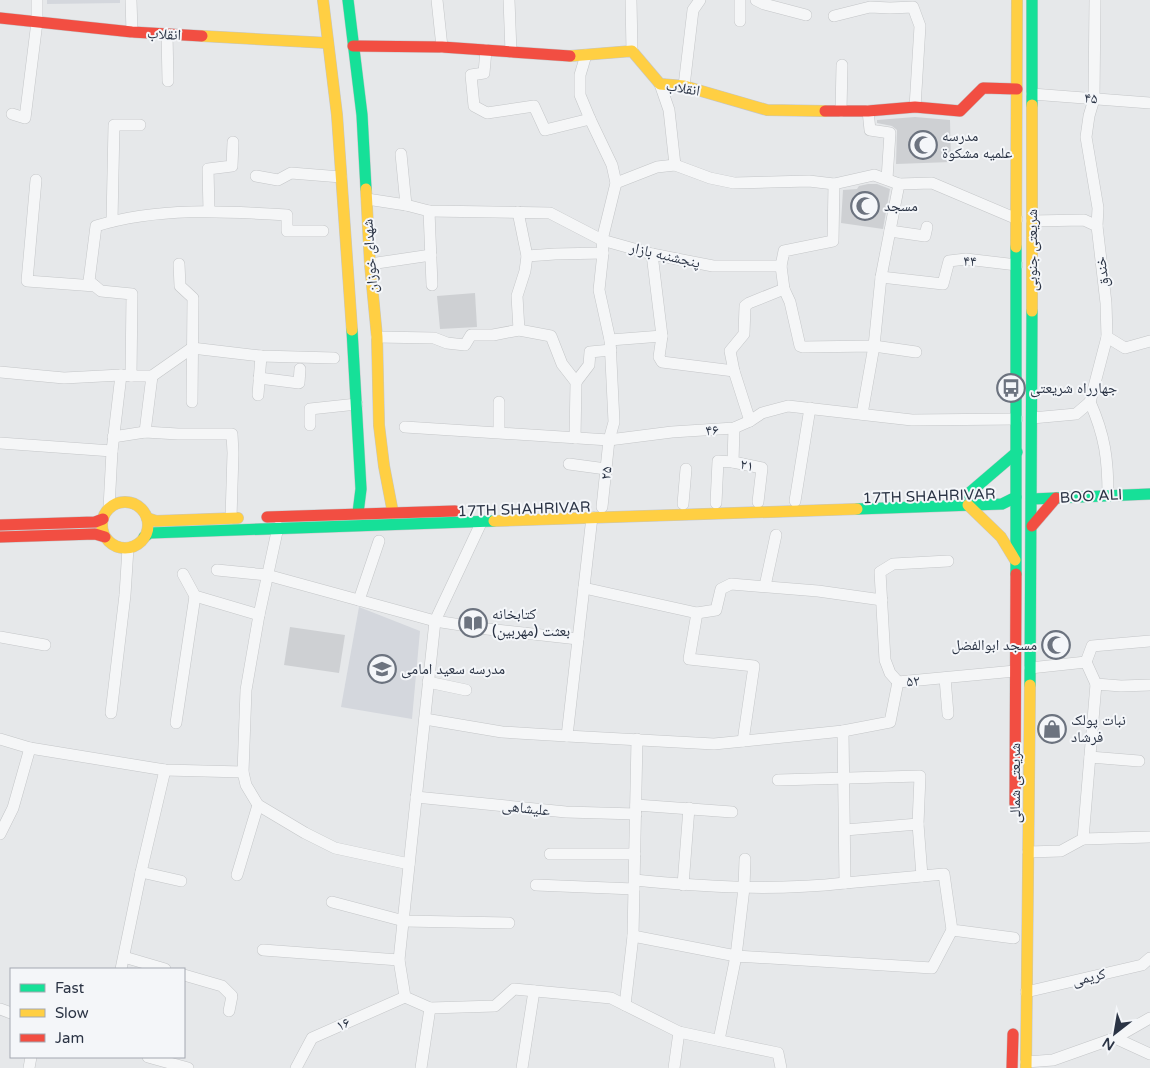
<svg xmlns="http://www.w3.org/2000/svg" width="1150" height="1068" font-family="'Varela Round','Noto Naskh Arabic',sans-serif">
<rect width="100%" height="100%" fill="#e6e8ea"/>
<g fill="#d4d7dd">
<polygon points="47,0 120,0 120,3 47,4"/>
<polygon points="359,607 420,631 412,719 341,707"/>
</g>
<g fill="#ced0d3">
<polygon points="915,117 950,120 951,162 896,164 897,130 892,126 877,123 877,120"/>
<polygon points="868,184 877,184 890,189 883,229 841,223 843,190 857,189 859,186"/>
<polygon points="475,293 477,327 440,329 437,296"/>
<polygon points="290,627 345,635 339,673 284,665"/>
</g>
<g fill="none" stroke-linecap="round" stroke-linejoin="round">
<defs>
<g id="street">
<polyline points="131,0 132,32"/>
<polyline points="437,0 442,47"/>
<polyline points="509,0 511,52"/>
<polyline points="631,0 632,51"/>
<polyline points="756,0 764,4 806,15"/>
<polyline points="1095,0 1094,99 1089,116 1086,137 1098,208 1097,226"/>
<polyline points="834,16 870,7 890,8 913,7 920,26 915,107"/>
<polyline points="740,21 740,0"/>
<polyline points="167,34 168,81"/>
<polyline points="486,50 484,73 471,75 474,106 487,113 534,106 545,130 590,119"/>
<polyline points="586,55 580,75 580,95 590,119 612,165 616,183 602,240 603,253 599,290 610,340 614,422 609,440 602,507"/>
<polyline points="660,84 669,110 675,165"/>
<polyline points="684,86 693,10 700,0"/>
<polyline points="1032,94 1150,103"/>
<polyline points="841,111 842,65"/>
<polyline points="868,111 870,130 890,133 887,179"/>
<polyline points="12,114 25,118 37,22 37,0"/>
<polyline points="401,154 406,205"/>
<polyline points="256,176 278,180 291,173 341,177"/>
<polyline points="36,180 27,281 95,286"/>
<polyline points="616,183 657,167 675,165 710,178 734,183 809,181 834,184"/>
<polyline points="367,199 406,205 429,211 550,213 602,240 652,254 713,266 781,266 784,251 833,241 834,184 874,175 899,184"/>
<polyline points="209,211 208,169 232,166 233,142"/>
<polyline points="429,211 432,285"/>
<polyline points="518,212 527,256 525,271 517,296 519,330"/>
<polyline points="112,221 114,125 140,125"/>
<polyline points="1032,221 1084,220 1097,226 1106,303 1107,337 1125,348 1150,341"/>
<polyline points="890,231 925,236 927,227"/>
<polyline points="652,254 662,336 659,357 662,362 734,371"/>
<polyline points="527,256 555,254 603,253"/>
<polyline points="179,264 180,286 193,298 192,402"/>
<polyline points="370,264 431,255"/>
<polyline points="781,266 784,289 790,302 800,346 803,347 874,346 916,352"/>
<polyline points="881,277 943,284 949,261 966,259 1017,265"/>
<polyline points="377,337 434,338 447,343 465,345 471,335 493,335 519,330 551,336 562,364 576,382 575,438"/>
<polyline points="610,340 662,336"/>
<polyline points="0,372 64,378 121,375 131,376 152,376 192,348 261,356 334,358"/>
<path d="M131 376 132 294 101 291 89 281 96 226C158 207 223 211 287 215V231H323"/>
<polyline points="259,378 299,383 300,369"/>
<polyline points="576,382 589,365 590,352 611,350"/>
<polyline points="258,395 261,356"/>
<polyline points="499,402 499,432"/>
<path d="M1090 402C1105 436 1108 459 1108 496"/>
<polyline points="862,414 874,346 881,277 899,184 932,183 1017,219"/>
<polyline points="1032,418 1076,414 1090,402 1107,337"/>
<polyline points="750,421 734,371 730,351 744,334 745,306 749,303 784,289"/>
<polyline points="310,425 310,409 357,404"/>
<polyline points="405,427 609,440 672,432 734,428 750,421 762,413 788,406 912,420 1017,419"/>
<polyline points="734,428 733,462 762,468 758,502"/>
<polyline points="145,432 152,376"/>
<polyline points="113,437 145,432 178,434 232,434 233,453 231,518"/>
<polyline points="0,443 112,451 121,375"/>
<polyline points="569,464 606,469"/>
<polyline points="795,501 810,408"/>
<polyline points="716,503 718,461 733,462"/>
<polyline points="683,504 686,469"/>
<polyline points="109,508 112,451"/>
<polyline points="592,517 567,736 714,744 843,731 845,883 944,874 952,930 1014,938"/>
<polyline points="278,527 259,615 246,690 243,772 246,785 258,805 305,833 335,848 409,864"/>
<polyline points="217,570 267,575 435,621 487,629 578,639"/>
<polyline points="183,574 195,596 259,615"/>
<polyline points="765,586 776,535"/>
<polyline points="584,588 697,613 716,610 721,589 731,584 818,591 882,600"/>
<polyline points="359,600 379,541"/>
<polyline points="697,613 689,659 754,666 743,741"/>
<polyline points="0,637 45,645"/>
<polyline points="1086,662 1092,646 1150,641"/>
<polyline points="1030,668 1086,662 1096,684 1121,686 1150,685"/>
<polyline points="945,678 948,714"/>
<polyline points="428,682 466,690"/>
<polyline points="898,682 890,673 885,660 880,572 893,564 948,561"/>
<polyline points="111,713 125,595 128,548"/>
<polyline points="425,719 502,732 567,736"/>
<polyline points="176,723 195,596"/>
<polyline points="843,731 890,722 898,682 1015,671"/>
<polyline points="0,739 30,748 165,770 243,772"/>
<polyline points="1090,757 1139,761"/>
<polyline points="778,780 920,776 918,824 845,830"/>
<polyline points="416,797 566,812 636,814"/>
<polyline points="636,805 732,812"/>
<polyline points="918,824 922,876"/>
<polyline points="0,834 13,808 30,748"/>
<polyline points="1083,839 1096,684"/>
<polyline points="1028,852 1061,851 1083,839 1150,837"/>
<polyline points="550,854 635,854"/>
<polyline points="141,872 165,770"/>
<polyline points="237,875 258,805"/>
<path d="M635 880C705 887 774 891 845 883"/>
<polyline points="536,885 634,889"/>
<polyline points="683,885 689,808"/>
<polyline points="332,902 404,921 509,923"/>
<polyline points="633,936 736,956 744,888 745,859"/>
<polyline points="263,950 399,960"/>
<polyline points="124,957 165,969"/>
<polyline points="121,969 141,872 181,881"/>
<polyline points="184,975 222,986 232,996 229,1011"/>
<polyline points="1026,992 1142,965 1150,958"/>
<polyline points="625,1005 633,936 637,739"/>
<polyline points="430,1008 495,1006 514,989 611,998 679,1032 778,1053 781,1068"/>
<polyline points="0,1009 11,1013"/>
<polyline points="1115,1038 1150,1054"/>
<polyline points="719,1040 736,956 932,968 952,930"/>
<polyline points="148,1057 188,1068"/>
<polyline points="1026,1062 1053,1060 1115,1038 1150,1018"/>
<polyline points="29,1068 31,1057"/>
<polyline points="296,1068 312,1038 405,997"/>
<polyline points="421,1068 430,1008 405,997 399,960 435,621 482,521"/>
<polyline points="522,1068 534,991"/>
<polyline points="674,1068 679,1032"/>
</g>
<g id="fast">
<polyline points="348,0 362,115 366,189"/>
<polyline points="1032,0 1032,105"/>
<polyline points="352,330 361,489 358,513"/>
<polyline points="968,494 1017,452"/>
<polyline points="1032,499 1150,494"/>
<polyline points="857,509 1002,504 1016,497"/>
<polyline points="144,537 150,533 494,521"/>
<polyline points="1016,574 1016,247"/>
<polyline points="1030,685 1032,311"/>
</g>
<g id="slow">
<polyline points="323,0 337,115 352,330"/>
<polyline points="202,36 328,43"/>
<polyline points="570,56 632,51 660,84 684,86 767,110 825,111"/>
<polyline points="1032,105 1032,311"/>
<polyline points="366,189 370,264 377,337 379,425 384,466 393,513"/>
<polyline points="1016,247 1017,0"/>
<circle cx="125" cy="525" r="23"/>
<polyline points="968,505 1001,537 1015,560"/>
<polyline points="147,518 156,521 238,518"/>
<polyline points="494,521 857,509"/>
<polyline points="1026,1068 1030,685"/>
</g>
<g id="jam">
<polyline points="0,18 132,32 202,36"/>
<polyline points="353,46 442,47 570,56"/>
<polyline points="825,111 868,111 915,107 960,111 983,88 1017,89"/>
<polyline points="267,517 455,511"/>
<polyline points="0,525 95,522 103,519"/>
<polyline points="1032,526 1056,498"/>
<polyline points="0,537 95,534 105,537"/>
<polyline points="1015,804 1016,574"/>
<polyline points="1012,1068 1013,1034"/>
</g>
</defs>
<use href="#street" stroke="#c4c6c8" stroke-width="12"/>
<use href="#fast" stroke="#c4c6c8" stroke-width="12"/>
<use href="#slow" stroke="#c4c6c8" stroke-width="12"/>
<use href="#jam" stroke="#c4c6c8" stroke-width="12"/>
<use href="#street" stroke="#f5f6f7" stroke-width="11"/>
<use href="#fast" stroke="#16e098" stroke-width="11"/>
<use href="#slow" stroke="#ffcf43" stroke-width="11"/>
<use href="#jam" stroke="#f24e42" stroke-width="11"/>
</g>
<defs>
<symbol id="mosque-ring" viewBox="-11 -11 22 22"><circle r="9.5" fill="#f4f6f9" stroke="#6c737f" stroke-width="1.5"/><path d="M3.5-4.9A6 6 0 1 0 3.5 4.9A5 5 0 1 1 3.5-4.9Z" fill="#6c737f"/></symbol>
<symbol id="bus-ring" viewBox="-11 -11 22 22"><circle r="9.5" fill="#f4f6f9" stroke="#6c737f" stroke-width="1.5"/><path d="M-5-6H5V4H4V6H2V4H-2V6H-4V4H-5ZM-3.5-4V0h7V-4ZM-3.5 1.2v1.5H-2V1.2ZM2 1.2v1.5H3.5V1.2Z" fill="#6c737f"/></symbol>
<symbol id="library-ring" viewBox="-11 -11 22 22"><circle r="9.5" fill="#f4f6f9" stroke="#6c737f" stroke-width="1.5"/><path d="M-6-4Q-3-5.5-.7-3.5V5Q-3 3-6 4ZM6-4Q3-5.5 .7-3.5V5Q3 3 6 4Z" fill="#6c737f"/></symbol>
<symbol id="school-ring" viewBox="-11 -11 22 22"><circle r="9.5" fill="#f4f6f9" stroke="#6c737f" stroke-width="1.5"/><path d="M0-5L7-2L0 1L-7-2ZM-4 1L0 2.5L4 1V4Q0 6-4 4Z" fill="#6c737f"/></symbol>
<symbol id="shop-ring" viewBox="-11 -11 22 22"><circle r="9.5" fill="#f4f6f9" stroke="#6c737f" stroke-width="1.5"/><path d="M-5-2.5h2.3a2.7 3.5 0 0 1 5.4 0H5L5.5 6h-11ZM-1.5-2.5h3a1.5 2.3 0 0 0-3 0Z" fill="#6c737f"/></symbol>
</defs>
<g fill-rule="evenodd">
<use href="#mosque-ring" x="907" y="129" width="32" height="32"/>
<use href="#mosque-ring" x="849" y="190" width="32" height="32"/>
<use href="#bus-ring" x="995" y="372" width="32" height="32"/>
<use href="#library-ring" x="457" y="607" width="32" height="32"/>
<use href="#mosque-ring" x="1040" y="629" width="32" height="32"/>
<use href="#school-ring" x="366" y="653" width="32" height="32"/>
<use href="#shop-ring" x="1036" y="713" width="32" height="32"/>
</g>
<g text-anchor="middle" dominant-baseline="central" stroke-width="4" stroke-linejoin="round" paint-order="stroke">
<g font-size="15" fill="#2b3445" stroke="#f4f6f9">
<text transform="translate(164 34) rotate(3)">انقلاب</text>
<text transform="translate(683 88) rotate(10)">انقلاب</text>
<text transform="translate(1091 98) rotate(5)">۴۵</text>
<text transform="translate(1032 250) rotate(-90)">شریعتی جنوبی</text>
<text transform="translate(665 255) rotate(13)">پنجشنبه بازار</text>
<text transform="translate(370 256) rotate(-94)">شهدای خوزان</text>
<text transform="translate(970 261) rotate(2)">۴۴</text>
<text transform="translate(1102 272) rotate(-97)">خندق</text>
<text transform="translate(712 430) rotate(-5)">۴۶</text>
<text transform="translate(747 465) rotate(12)">۲۱</text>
<text transform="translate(606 473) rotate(-84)">۲۵</text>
<text transform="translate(929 496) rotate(-2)">17TH SHAHRIVAR</text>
<text transform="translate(1091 496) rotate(-3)">BOO ALI</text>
<text transform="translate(524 509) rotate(-2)">17TH SHAHRIVAR</text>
<text transform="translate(913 681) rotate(-5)">۵۲</text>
<text transform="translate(1015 783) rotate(-90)">شریعتی شمالی</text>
<text transform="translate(526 808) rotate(6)">علیشاهی</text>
<text transform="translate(1089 977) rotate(-13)">کریمی</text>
<text transform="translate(343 1024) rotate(-24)">۱۶</text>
</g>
<g font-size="15" fill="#2b3445" stroke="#f4f6f9" text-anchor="start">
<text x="942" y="136">مدرسه<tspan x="942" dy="17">علمیه مشکوة</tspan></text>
<text x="884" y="206">مسجد</text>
<text x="1030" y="388">جهارراه شریعتی</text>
<text x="492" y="614">کتابخانه<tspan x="492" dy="17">بعثت (مهربین)</tspan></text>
<text x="1037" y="645" text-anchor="end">مسجد ابوالفضل</text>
<text x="401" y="669">مدرسه سعید امامی</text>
<text x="1071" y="720">نبات پولک<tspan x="1071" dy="17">فرشاد</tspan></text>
</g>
</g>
<rect x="10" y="968" width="175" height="90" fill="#f4f6f9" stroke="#a4a8b1"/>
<rect x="20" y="984" width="25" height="8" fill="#16e098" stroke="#a4a8b1"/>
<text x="55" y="993" font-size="15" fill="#2b3445">Fast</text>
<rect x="20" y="1009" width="25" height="8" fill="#ffcf43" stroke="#a4a8b1"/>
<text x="55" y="1018" font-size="15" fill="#2b3445">Slow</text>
<rect x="20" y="1034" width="25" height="8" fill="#f24e42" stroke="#a4a8b1"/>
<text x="55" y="1043" font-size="15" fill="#2b3445">Jam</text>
<g transform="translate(1115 1033) rotate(211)" stroke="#f4f6f9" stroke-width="4" paint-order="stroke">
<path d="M0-4L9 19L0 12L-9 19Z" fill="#2b3445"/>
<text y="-8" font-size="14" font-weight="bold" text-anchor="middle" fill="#2b3445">N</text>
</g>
</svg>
